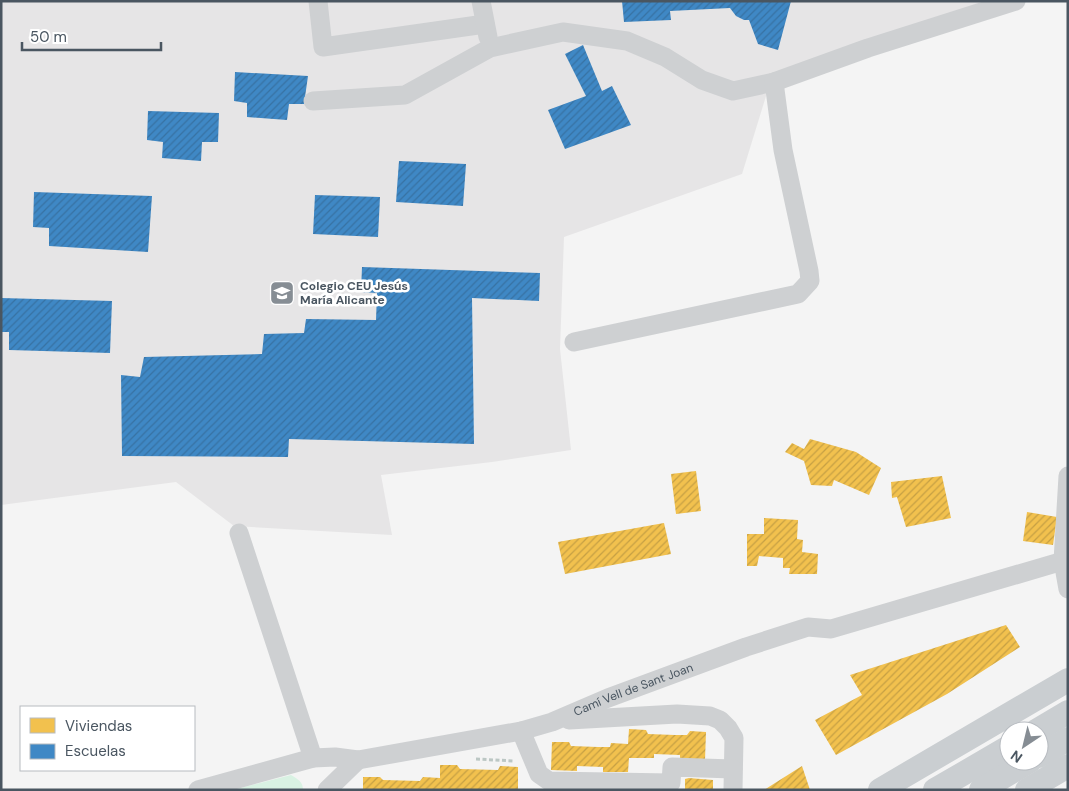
<svg xmlns="http://www.w3.org/2000/svg" width="1069" height="791" font-family="'DM Sans',sans-serif">
<defs>
<pattern id="homes-hatch" width="6" height="6" patternUnits="userSpaceOnUse" patternTransform="scale(1.25)"><rect width="6" height="6" fill="#f2c14e"/><path d="M-1 1l2-2M0 6l6-6M5 7l2-2" fill="none" stroke="#c6a044"/></pattern>
<pattern id="schools-hatch" width="6" height="6" patternUnits="userSpaceOnUse" patternTransform="scale(1.25)"><rect width="6" height="6" fill="#3f88c5"/><path d="M-1 1l2-2M0 6l6-6M5 7l2-2" fill="none" stroke="#3772a3"/></pattern>
</defs>
<rect width="100%" height="100%" fill="#f4f4f4"/>
<polygon fill="#e6e5e6" points="1,1 1026,1 770,83 742,174 564,237 560,349 571,450 492,462 381,475 392,535 234,526 176,482 1,505"/>
<path fill="#d9f2e3" d="M291 775C298 779 303 782 303 790H232Z"/>
<g fill="url(#homes-hatch)">
<polygon points="810,439 856,452 881,468 869,495 834,480 832,486 811,485 804,461 785,452 792,443 804,449"/>
<polygon points="696,471 701,511 676,514 671,474"/>
<polygon points="942,476 951,518 906,527 897,497 892,498 891,482"/>
<polygon points="1027,512 1057,517 1053,545 1023,541"/>
<polygon points="764,518 798,520 797,539 803,540 802,552 818,554 817,574 789,574 790,568 783,568 783,558 759,556 757,566 747,566 747,534 764,534"/>
<polygon points="664,523 671,554 565,574 558,542"/>
<polygon points="1006,625 1020,647 947,694 836,755 815,720 862,695 850,675"/>
<polygon points="629,729 646,730 648,734 675,735 687,735 690,731 706,732 705,760 680,759 680,755 654,754 654,758 629,758 628,772 603,772 603,767 577,766 577,771 551,770 552,742 569,742 571,746 598,747 610,747 611,743 628,744"/>
<polygon points="440,765 457,765 460,769 498,770 500,766 518,767 518,790 363,790 363,777 380,777 383,780 420,781 423,777 440,778"/>
<polygon points="802,766 810,790 764,790"/>
<polygon points="689,778 713,780 713,790 685,790 685,779"/>
</g>
<g fill="url(#schools-hatch)">
<polygon points="622,1 791,1 778,50 758,44 749,20 744,20 736,16 730,8 670,11 671,20 624,22"/>
<polygon points="583,45 602,91 612,86 631,125 565,149 548,110 586,96 565,54"/>
<polygon points="235,72 308,76 304,104 289,104 287,120 247,117 247,103 234,101"/>
<polygon points="148,111 219,113 218,142 202,142 201,161 162,158 163,142 147,140"/>
<polygon points="399,161 466,164 463,206 396,202"/>
<polygon points="34,192 152,196 148,252 49,246 49,228 33,227"/>
<polygon points="315,195 380,197 378,237 313,234"/>
<polygon points="362,267 540,273 539,301 472,298 474,444 289,439 288,457 122,456 121,375 140,377 144,357 262,354 264,334 304,333 306,319 376,320 377,293 361,292"/>
<polygon points="1,298 112,301 110,353 9,350 9,332 1,332"/>
</g>
<g fill="none" stroke-linecap="round" stroke-linejoin="round">
<polyline stroke="#bcc7c4" stroke-width="3" stroke-dasharray="4 2.5" stroke-linecap="butt" points="476,759 514,761"/>
<g stroke="#ced0d2" stroke-width="19">
<polyline points="318,1 323,47 485,24"/>
<polyline points="481,1 488,37"/>
<polyline points="313,101 405,95 490,48 563,32 627,41 665,57 702,80 733,91 774,82 868,48 1016,1"/>
<polyline points="574,342 798,294 810,281 809,271 783,150 774,82"/>
<polyline points="1068,476 1063,561 1068,589"/>
<polyline points="239,533 313,758"/>
<polyline points="569,720 677,714 710,716 720,720 728,728 734,738 733,790"/>
<polyline points="521,731 539,774 549,781 671,783 672,767 733,769"/>
<path id="s1" d="M198 790 313 758 335 757 358 760 521 731 552 722 608 698 746 647 808 627 831 629 1063 561"/>
<polyline points="327,790 358,760"/>
</g>
<g stroke="#caced1" stroke-width="24">
<polyline points="1036,731 1068,712"/>
<polyline points="1039,756 1068,739"/>
<polyline points="880,790 1068,680"/>
<polyline points="935,790 1009,747"/>
<polyline points="981,790 1030,761"/>
<polyline points="1027,790 1068,766"/>
</g>
</g>
<defs>
<symbol id="school-square" viewBox="-11 -11 22 22"><rect x="-9" y="-9" width="18" height="18" rx="4" fill="#868d94" stroke="#fff"/><path d="M0-5L7-2L0 1L-7-2ZM-4 1L0 2.5L4 1V4Q0 6-4 4Z" fill="#fff"/></symbol>
</defs>
<g fill-rule="evenodd">
<use href="#school-square" x="268" y="279" width="28" height="28"/>
</g>
<g text-anchor="middle" dominant-baseline="central" stroke-width="5" stroke-linejoin="round" paint-order="stroke">
<g font-size="12" font-weight="bold" fill="#4a5661" stroke="#fff" text-anchor="start">
<text x="300" y="286">Colegio CEU Jesús<tspan x="300" dy="14">María Alicante</tspan></text>
</g>
<g font-size="12" fill="#4a5661" stroke="#fff">
<text stroke="none"><textPath href="#s1" startOffset="450">Camí Vell de Sant Joan</textPath></text>
</g>
</g>
<rect width="1069" height="791" fill="none" stroke="#4a5661" stroke-width="5"/>
<rect x="20" y="706" width="175" height="65" fill="#ffffff" stroke="#b7bbc0"/>
<rect x="30" y="718" width="25" height="15" fill="#f2c14e" stroke="#b7bbc0"/>
<text x="65" y="731" font-size="15" fill="#4a5661">Viviendas</text>
<rect x="30" y="744" width="25" height="15" fill="#3f88c5" stroke="#b7bbc0"/>
<text x="65" y="756" font-size="15" fill="#4a5661">Escuelas</text>
<g transform="translate(1024 746) rotate(215)"><circle r="24" fill="#ffffff" stroke="#b7bbc0"/>
<path d="M0-4L9 19L0 12L-9 19Z" fill="#868d94"/>
<text y="-8" font-size="14" font-weight="bold" text-anchor="middle" fill="#4a5661">N</text>
</g>
<path d="M22 42v8h139v-8" fill="none" stroke="#4a5661" stroke-width="2.5"/>
<text x="30" y="42" font-size="15" fill="#4a5661" stroke="#ffffff" stroke-width="4" paint-order="stroke">50 m</text>
</svg>
